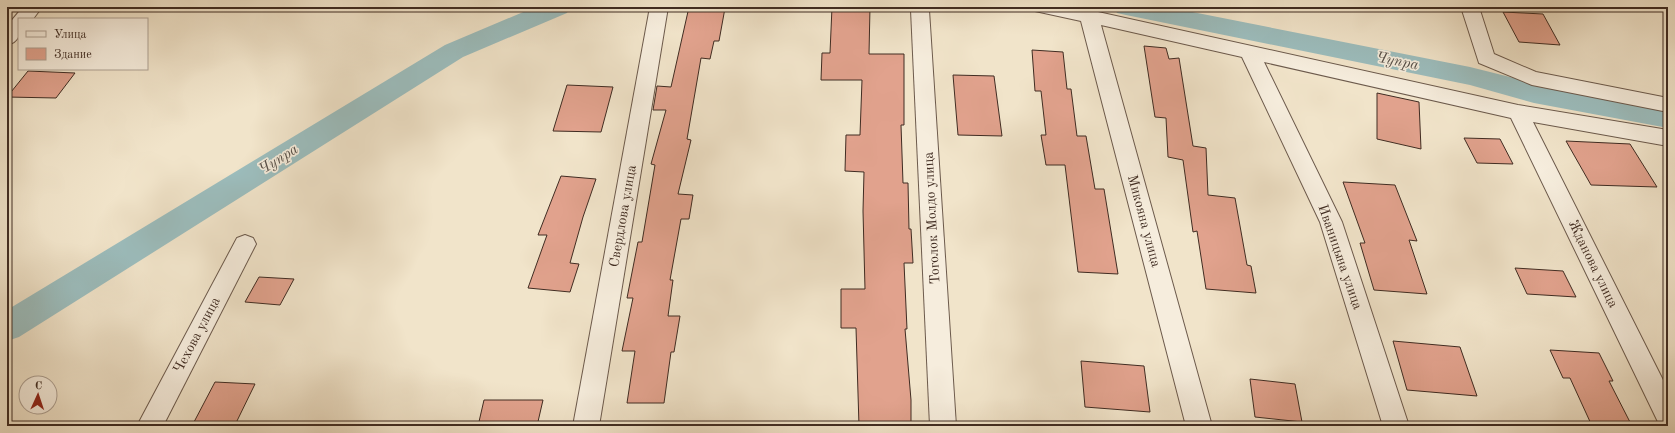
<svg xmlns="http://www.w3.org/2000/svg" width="1675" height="433" font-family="'Old Standard TT',serif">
<rect width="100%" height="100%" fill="#f1e4ca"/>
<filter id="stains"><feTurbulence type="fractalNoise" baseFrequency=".005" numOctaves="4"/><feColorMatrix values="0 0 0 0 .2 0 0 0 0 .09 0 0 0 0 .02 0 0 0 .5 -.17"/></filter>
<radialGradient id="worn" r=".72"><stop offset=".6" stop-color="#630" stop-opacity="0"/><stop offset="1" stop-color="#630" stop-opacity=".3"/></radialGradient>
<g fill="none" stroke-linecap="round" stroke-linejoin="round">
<g fill="#9cbdbd" fill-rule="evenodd">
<polygon points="535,7 570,7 567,13 463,57 19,337 7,341 7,310 445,45"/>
<polygon points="1114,7 1167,7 1470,67 1534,83 1668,108 1668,128 1534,103 1470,85 1126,15 1117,13"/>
</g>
</g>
<g fill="#e1a28d" stroke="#402c22">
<polygon points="689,7 725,8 719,41 714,41 710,59 701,58 687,139 691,140 678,194 693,195 689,219 681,219 670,280 673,280 668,316 680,316 674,352 671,352 664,403 627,403 635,351 622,351 633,298 627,298 638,242 642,242 655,165 651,164 666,110 653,110 657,86 671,87"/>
<polygon points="832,7 870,7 869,54 904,54 904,125 901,125 903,183 908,183 909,229 911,229 913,263 904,263 907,329 905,329 911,400 911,426 859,426 856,328 841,328 841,289 865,289 863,211 864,172 845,171 846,135 860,135 862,80 821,80 822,53 830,53"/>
<polygon points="1503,12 1543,14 1560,45 1519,42"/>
<polygon points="1144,46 1166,48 1169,59 1179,58 1193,146 1206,148 1208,195 1235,198 1247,265 1251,266 1256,293 1206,289 1197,231 1193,232 1183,160 1168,157 1166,118 1155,117"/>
<polygon points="1032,50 1063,52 1067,89 1071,89 1077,136 1086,136 1095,189 1104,189 1118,274 1078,272 1065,165 1046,165 1041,135 1046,135 1041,91 1035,91"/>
<polygon points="28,71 75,73 56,98 7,97"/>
<polygon points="953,75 994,76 1002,136 958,135"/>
<polygon points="567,85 613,87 601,132 553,131"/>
<polygon points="1377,93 1419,102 1421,149 1377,139"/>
<polygon points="1464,138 1500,139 1513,164 1477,163"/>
<polygon points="1566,141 1630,144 1657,187 1591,185"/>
<polygon points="561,176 596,179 583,217 570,263 579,264 570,292 528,288 547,235 538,235"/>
<polygon points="1343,182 1395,185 1417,241 1409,240 1427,294 1374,290 1360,243 1365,243"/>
<polygon points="1515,268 1563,271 1576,297 1527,294"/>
<polygon points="259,277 294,279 280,305 245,302"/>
<polygon points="1393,341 1460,347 1477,396 1407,390"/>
<polygon points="1550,350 1599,353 1613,381 1609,381 1632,426 1592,426 1570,378 1563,378"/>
<polygon points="1081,361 1144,366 1150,412 1085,407"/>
<polygon points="1250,379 1295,384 1302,422 1255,417"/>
<polygon points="215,382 255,384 235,425 194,422"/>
<polygon points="484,400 543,400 537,426 478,426"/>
</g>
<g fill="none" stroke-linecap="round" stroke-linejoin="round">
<defs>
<g id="minor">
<path d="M23 7H42L33 19H19C19 32 22 41 7 45V26Z"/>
<polygon points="650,7 668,7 599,426 573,426"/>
<polygon points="913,7 927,7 929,10 956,426 930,426 911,10"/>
<polygon points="1032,7 1073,7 1089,10 1518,105 1668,130 1668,146 1533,122 1668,390 1668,426 1659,424 1511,118 1264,62 1342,222 1409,426 1383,426 1320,222 1242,57 1101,25 1212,426 1186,426 1081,21 1035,11"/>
<polygon points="1461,7 1479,7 1494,54 1536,72 1668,98 1668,112 1532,85 1479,63"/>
<polygon points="245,235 253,238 256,244 163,426 137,426 237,238"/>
</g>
</defs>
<use href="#minor" stroke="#6c5a4c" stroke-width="2"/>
<use href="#minor" fill="#f6eddd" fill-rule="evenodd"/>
</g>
<g text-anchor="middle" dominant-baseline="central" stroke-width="3.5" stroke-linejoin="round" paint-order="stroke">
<g font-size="14" fill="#402c22" stroke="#f6eddd">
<text transform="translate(623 216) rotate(-80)">Свердлова улица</text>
<text transform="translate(932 218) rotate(-93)">Тоголок Молдо улица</text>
<text transform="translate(1144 221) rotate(75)">Микояна улица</text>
<text transform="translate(1340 257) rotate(71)">Иваницына улица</text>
<text transform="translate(1593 264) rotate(64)">Жданова улица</text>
<text transform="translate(197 335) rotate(-62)">Чехова улица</text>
</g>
<g font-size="15" font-style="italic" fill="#575049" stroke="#f6eddd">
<text transform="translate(1397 62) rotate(11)">Чупра</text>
<text transform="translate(279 160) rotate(-32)">Чупра</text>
</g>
</g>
<rect width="1675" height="433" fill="none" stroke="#f1e4ca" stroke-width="24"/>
<rect x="8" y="8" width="1659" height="417" fill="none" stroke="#402c22" stroke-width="2"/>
<rect x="12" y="12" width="1651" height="409" fill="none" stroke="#402c22"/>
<rect x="18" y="18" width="130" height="52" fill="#f6eddd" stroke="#ada092"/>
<rect x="26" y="31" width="20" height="6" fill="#f6eddd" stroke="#ada092"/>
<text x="54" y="38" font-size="12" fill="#402c22">Улица</text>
<rect x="26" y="48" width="20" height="12" fill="#e1a28d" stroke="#ada092"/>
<text x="54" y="58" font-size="12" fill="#402c22">Здание</text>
<g transform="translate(38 395) rotate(3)"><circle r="19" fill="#f6eddd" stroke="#ada092"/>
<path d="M0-3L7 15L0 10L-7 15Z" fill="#8f2418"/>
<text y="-6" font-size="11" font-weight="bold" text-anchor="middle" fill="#402c22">С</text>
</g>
<rect width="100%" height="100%" filter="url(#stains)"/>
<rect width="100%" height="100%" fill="url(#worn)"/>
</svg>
